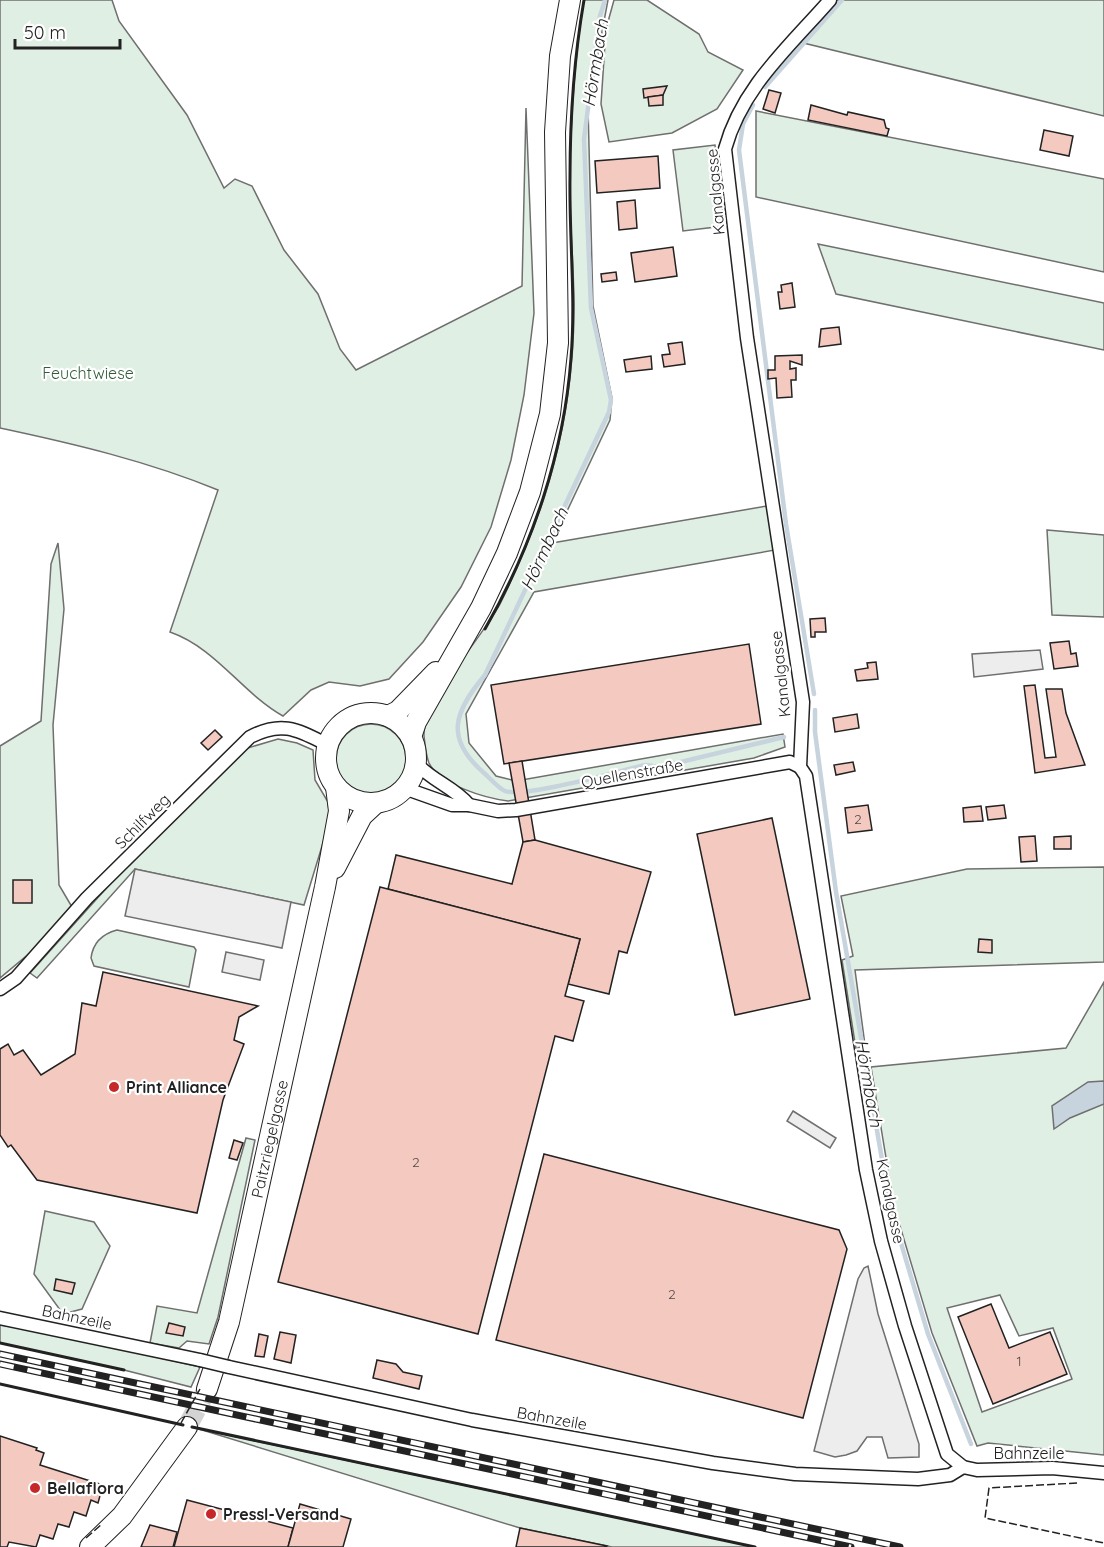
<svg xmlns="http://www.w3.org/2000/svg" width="1104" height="1547" font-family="Quicksand,sans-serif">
<rect width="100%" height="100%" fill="#fff"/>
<g fill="#e0efe3" stroke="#6f6f6f" stroke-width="1.5" fill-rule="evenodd">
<path d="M0 0H112L119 21 187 115 224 188 235 179 252 186 284 250 318 294 340 349 356 370 522 286 526 108 534 313 524 395 511 460 491 527 461 587 423 642 389 679 360 686 329 682 311 690 283 716C242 693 216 648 170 632L218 490C147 461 75 444 0 428Z"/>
<path d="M584 0H608L588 106 593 306 612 398 610 420 552 543 767 506 775 550 534 592 466 714 469 743 496 776 516 781 783 734 785 747 754 758 508 801C485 798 440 785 429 763 426 756 425 744 424 736 422 704 483 636 500 604 517 569 533 532 545 495 564 435 574 370 574 307 574 264 569 220 570 176 571 117 574 58 584 0Z"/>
<polygon points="614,0 647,0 699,34 708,52 743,70 717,109 672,133 609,142 601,104 606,29"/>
<polygon points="822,0 1104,0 1104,116 787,39"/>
<polygon points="756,111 1104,179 1104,272 756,197"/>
<polygon points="715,145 724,226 683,231 673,150"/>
<polygon points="818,244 1104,303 1104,350 836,294"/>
<polygon points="1047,530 1104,535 1104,617 1052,615"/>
<polygon points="58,543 64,609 53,725 59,885 72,907 43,942 0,978 0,746 41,721 51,564"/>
<circle cx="371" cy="759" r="35"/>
<polygon points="278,739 297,743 313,750 315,780 328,802 330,820 304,905 135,869 37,978 30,973 157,832 241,750"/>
<polygon points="1104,867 1104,962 855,970 865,1045 856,1049 842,960 853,956 841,896 967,869"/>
<path d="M117 930 194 947 196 950 189 987 94 966 91 958C93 942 102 934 117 930Z"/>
<path d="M1104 982V1455L988 1443 977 1446 932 1333 894 1206 871 1067 1066 1048ZM1000 1295 1019 1336 1053 1328 1072 1379 982 1412 947 1308Z"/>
<polygon points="246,1138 255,1140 218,1317 209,1344 187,1341 179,1348 150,1343 157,1306 197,1313"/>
<polygon points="45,1211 94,1222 110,1246 82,1309 63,1314 34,1274"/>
<polygon points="0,1325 53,1333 200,1367 191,1387 124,1370 0,1343"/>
<polygon points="199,1429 755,1547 612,1547 520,1528"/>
</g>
<g fill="#ededed" stroke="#6f6f6f" stroke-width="1.5">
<polygon points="1040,650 1043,669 974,677 972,654"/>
<polygon points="135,869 291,902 282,948 125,916"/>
<polygon points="226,952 264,960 260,980 222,972"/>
<polygon points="793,1111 836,1138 830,1148 787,1121"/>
<polygon points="868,1266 878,1314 919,1444 919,1457 888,1458 882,1437 867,1437 857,1451 846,1455 835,1457 814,1451 858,1279 864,1268"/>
</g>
<polygon fill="#c7d3dd" stroke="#6f6f6f" stroke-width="1.5" points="1104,1081 1104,1104 1070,1118 1054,1129 1052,1106 1088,1082"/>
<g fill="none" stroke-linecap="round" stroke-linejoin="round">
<g stroke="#c7d3dd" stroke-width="4.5">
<path d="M605 0 600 16 584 139 591 308 611 400 609 412 485 675C454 712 444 738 484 773 490 778 498 788 505 791 525 798 619 771 645 765L660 767 784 737"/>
<polyline points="765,87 842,0"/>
<polyline points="753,105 743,124 739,150 786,524 814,694"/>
<polyline points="815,710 815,732 836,892 890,1206 928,1334 971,1444"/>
</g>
</g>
<g fill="#f3c9c0" stroke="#222" stroke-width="1.5">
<polygon points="667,86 663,95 644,98 643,89"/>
<polygon points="769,90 781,93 775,113 763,109"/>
<polygon points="663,95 663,105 649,106 648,97"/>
<polygon points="811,105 847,115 848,112 884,120 886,128 889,129 887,136 808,120"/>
<polygon points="1044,130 1073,136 1069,156 1040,150"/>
<polygon points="658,156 660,188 597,193 595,161"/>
<polygon points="635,200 637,228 619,230 617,202"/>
<polygon points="673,247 677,276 635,282 631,253"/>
<polygon points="616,272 617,280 602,282 601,274"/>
<polygon points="792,283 795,307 780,309 778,292 782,292 781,285"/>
<polygon points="839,327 841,344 819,347 821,329"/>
<polygon points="682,342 685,364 664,367 662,355 670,354 668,344"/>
<polygon points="802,355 802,365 790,361 790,369 796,368 796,380 791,380 792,397 777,398 776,378 768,379 768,370 775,370 775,356"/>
<polygon points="651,356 652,369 626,372 624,360"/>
<polygon points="825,618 826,632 815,632 815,637 811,637 810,619"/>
<polygon points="1069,641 1071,654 1076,653 1078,666 1054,669 1050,643"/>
<polygon points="749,644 761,724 504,764 491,685"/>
<polygon points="876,662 878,679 857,681 855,670 868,668 867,663"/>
<polygon points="1035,685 1045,758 1056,757 1046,689 1062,689 1066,713 1085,765 1035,773 1024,686"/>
<polygon points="857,714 859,728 835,732 833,718"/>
<polygon points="215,730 222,737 208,750 201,743"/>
<polygon points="522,761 535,840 523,842 509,763"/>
<polygon points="853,762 855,771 836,775 834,765"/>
<polygon points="868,805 872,830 848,833 845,808"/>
<polygon points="1004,805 1006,818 988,820 986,807"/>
<polygon points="981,806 983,821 964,822 963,808"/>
<polygon points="772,818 810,999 735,1015 697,834"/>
<polygon points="1035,836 1037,861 1021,862 1019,837"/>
<polygon points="1071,836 1071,849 1054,849 1054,837"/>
<polygon points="535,840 651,872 627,953 619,951 609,994 568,984 580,939 388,889 396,855 512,884 523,842"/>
<rect x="13" y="880" width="19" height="23"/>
<polygon points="380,887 580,939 565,996 584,1001 583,1004 573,1041 555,1036 478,1334 278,1282"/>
<polygon points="979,939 992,940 992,953 978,952"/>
<polygon points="103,972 258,1006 239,1017 234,1040 244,1044 223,1100 197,1213 37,1180 11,1145 8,1147 0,1135 0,1049 8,1044 14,1055 23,1050 41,1075 75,1054 82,1003 96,1006"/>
<polygon points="234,1140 243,1143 237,1160 229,1158"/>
<polygon points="544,1154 839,1230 847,1249 803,1418 496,1340"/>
<polygon points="56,1279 75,1283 72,1294 54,1290"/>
<polygon points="991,1304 1009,1348 1050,1332 1067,1374 993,1404 958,1317"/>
<polygon points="169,1323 185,1327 183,1336 166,1333"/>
<polygon points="280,1332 296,1335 291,1363 274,1359"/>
<polygon points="259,1334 268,1336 264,1357 255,1356"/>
<polygon points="377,1360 396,1364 403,1372 422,1376 419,1389 373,1378"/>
<polygon points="0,1436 37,1448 36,1450 44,1453 40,1465 103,1485 98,1503 91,1500 86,1516 74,1512 69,1527 58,1524 53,1539 40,1535 36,1547 9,1542 7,1547 0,1547"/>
<polygon points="187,1500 293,1528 288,1547 174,1547"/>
<polygon points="300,1504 351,1519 343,1547 288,1547"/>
<polygon points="150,1525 177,1532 173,1547 141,1547"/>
<polygon points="520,1528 607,1546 606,1547 516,1547"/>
</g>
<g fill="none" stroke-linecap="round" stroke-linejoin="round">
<polyline stroke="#d3d3d3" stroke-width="20" stroke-dasharray="20 10" stroke-linecap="butt" points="187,1427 207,1389"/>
<defs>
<g id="minor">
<path d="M830 0C789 47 742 87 725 149L747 338 803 702 800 767 806 776 866 1170 881 1241 905 1326 947 1454 963 1467"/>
<path d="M416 763C432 781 454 787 469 805"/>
<polyline points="404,788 452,805 469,805 498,811 516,810 790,762 800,767"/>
<path d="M0 989 16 978 87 898 250 737C282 720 298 730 328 745"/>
<polyline points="0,1318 200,1360"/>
<polyline points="229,1367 472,1420 713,1463 795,1474 918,1479 950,1475 963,1467 977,1470 1052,1468 1104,1473"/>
</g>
<g id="primary">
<circle cx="371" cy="758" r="45"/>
<polyline points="388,716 398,711 436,672"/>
<polyline points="411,737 416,722 481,608 507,553 530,492 550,414 558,343 555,132 560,56 570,0"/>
<polyline points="335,868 362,816 376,803"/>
<path id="s1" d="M207 1389 229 1322 325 887 339 811 336 787"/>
<polyline points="90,1547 122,1516 187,1427"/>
</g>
</defs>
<use href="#minor" stroke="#222" stroke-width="15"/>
<use href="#primary" stroke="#222" stroke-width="22"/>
<use href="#minor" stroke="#fff" stroke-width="12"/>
<use href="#primary" stroke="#fff" stroke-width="20"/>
<defs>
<g id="rail">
<polyline points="0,1354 900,1547"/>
<polyline points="0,1364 851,1547"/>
</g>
</defs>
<use href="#rail" stroke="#222" stroke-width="7"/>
<use href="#rail" stroke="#fff" stroke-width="4.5" stroke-dasharray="14" stroke-linecap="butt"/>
<defs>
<polyline id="minor-bridge" points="200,1360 229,1367"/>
</defs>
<use href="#minor-bridge" stroke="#222" stroke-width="15" stroke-linecap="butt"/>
<use href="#minor-bridge" stroke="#fff" stroke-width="12"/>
<g stroke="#222" stroke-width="1.5" stroke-dasharray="8 3" stroke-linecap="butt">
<polyline points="181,1423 200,1389"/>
<polyline points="1077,1483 989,1488 985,1518 1104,1543"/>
<polyline points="86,1538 102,1524"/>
</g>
<g stroke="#222" stroke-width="3">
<path d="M485 629C532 547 564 453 571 358 576 298 569 237 570 177 570 117 574 58 584 0"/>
<polyline points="0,1343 124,1370"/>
<polyline points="0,1384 183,1425"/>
<polyline points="192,1427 755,1547"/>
</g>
</g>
<g fill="#c62828" stroke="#fff" stroke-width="2">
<circle cx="114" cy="1087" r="6"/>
<circle cx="35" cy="1488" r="6"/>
<circle cx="211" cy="1514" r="6"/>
</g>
<g text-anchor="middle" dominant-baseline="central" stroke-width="4.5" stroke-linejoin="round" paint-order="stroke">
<g font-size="14" fill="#564c4a">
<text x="858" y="819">2</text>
<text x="416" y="1162">2</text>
<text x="672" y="1294">2</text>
<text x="1019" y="1361">1</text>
</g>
<g font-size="16" fill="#222" stroke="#fff">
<text transform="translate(715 192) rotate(-95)">Kanalgasse</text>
<text transform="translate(780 674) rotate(-96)">Kanalgasse</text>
<text transform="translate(632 773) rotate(-10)">Quellenstraße</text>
<text transform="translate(142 821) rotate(-45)">Schilfweg</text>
<text stroke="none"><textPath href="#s1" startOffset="258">Paitzriegelgasse</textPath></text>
<text transform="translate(891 1201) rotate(78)">Kanalgasse</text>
<text transform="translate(77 1317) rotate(12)">Bahnzeile</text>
<text transform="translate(552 1418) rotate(10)">Bahnzeile</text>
<text x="1029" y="1453">Bahnzeile</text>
</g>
<g font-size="16" fill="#2f5e38" stroke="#fff">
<text x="88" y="373">Feuchtwiese</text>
</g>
<g font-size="16" font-weight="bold" fill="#222" stroke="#fff" text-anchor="start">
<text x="126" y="1087">Print Alliance</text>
<text x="47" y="1488">Bellaflora</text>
<text x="223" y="1514">Pressl-Versand</text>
</g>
<g font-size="18" font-style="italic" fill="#222" stroke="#fff">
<text transform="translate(595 63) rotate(-81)">Hörmbach</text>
<text transform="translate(544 549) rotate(-65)">Hörmbach</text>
<text transform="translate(869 1083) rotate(80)">Hörmbach</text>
</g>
</g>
<path d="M15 39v9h105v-9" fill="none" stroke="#222222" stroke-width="3"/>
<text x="24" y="39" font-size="18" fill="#222222" stroke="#ffffff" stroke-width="4.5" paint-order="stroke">50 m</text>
</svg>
